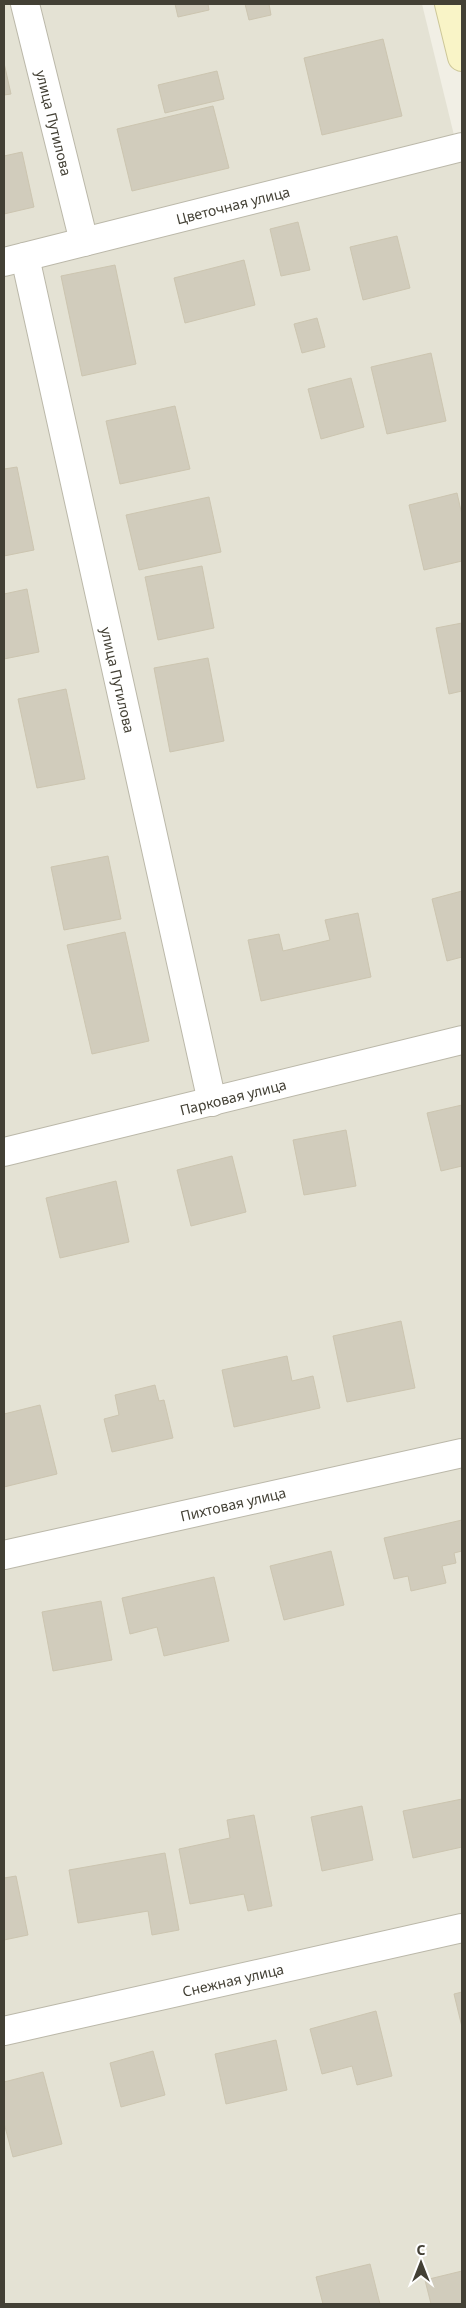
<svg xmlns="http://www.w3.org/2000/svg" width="466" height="2308" font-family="'Noto Sans',sans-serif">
<rect width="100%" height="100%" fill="#f1efe5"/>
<polygon fill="#e4e2d4" points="4,4 422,4 462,168 462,2304 4,2304"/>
<g fill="#d1ccbc" stroke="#ccc5b0">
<polygon points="175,4 208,4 209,10 178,17"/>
<polygon points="245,4 269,4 271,15 249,20"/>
<polygon points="383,39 402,116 322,135 304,58"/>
<polygon points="4,63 11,94 4,95"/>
<polygon points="217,71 224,99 165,113 158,85"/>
<polygon points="213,106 229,168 132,191 117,129"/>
<polygon points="22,152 34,207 4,214 4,156"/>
<polygon points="298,222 310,270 281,276 270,229"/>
<polygon points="397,236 410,288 363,300 350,247"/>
<polygon points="244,260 255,305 185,323 174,278"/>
<polygon points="115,265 136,364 82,376 61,276"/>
<polygon points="317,318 325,347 302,353 294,324"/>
<polygon points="431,353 446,421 387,434 371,367"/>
<polygon points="351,378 364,427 321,439 308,389"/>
<polygon points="175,406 190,469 120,484 106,421"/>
<polygon points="17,467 34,550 4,556 4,469"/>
<polygon points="457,493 462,515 462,561 424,570 409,505"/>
<polygon points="209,497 221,552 139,570 126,515"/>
<polygon points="202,566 214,628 158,640 145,577"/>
<polygon points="27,589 39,652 4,659 4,594"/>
<polygon points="462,623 462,691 449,694 436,628"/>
<polygon points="208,658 224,741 170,752 154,668"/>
<polygon points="66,689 85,779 37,788 18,699"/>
<polygon points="108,856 121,919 64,930 51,867"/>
<polygon points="462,891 462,957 447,961 432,899"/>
<polygon points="358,913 371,977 261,1001 248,940 279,934 283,951 330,940 325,920"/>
<polygon points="125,932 149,1041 92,1054 67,945"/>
<polygon points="462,1105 462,1166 441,1171 427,1113"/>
<polygon points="346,1130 356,1186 304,1195 293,1140"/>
<polygon points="232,1156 246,1212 191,1226 177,1170"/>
<polygon points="116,1181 129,1242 60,1258 46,1198"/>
<polygon points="401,1321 415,1388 347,1402 333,1336"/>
<polygon points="287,1356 292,1381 313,1376 320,1408 234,1427 222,1370"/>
<polygon points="155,1385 159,1401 164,1400 173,1438 112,1452 104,1419 119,1415 115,1395"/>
<polygon points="40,1405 57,1474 4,1487 4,1414"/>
<polygon points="462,1520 462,1551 454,1553 456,1563 442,1566 446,1583 411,1591 408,1576 394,1579 384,1538"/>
<polygon points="331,1551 344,1605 284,1620 270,1566"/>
<polygon points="214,1577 229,1641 164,1656 157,1627 130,1634 122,1598"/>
<polygon points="101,1601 112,1660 53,1671 42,1612"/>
<polygon points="462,1799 462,1847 413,1858 403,1811"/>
<polygon points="362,1806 373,1860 322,1871 311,1817"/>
<polygon points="254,1815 272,1906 248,1911 244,1894 190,1904 179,1849 230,1838 227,1820"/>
<polygon points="165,1853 179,1930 152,1935 148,1911 78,1923 69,1870"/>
<polygon points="16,1876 28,1935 4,1940 4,1878"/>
<polygon points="462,1992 462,2027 454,1994"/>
<polygon points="376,2011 392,2076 357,2085 352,2066 322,2074 310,2029"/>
<polygon points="276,2040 287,2090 226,2104 215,2054"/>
<polygon points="153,2051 165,2095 121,2107 110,2063"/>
<polygon points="43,2072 62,2144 13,2157 4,2123 4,2082"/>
<polygon points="370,2264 380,2304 323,2304 316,2277"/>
<polygon points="462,2271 462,2304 431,2304 425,2280"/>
</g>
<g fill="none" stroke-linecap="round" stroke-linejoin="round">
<defs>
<g id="street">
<polyline points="25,4 84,242"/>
<polyline points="25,257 212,1102"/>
<polyline points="4,262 462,147"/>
<polyline points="4,1152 462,1040"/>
<polyline points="4,1555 462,1453"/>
<polyline points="4,2031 462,1928"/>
</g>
<polyline id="secondary" points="449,4 462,57"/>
</defs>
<use href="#street" stroke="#bbb8a9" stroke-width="30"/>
<use href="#secondary" stroke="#cdc798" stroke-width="30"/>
<use href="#street" stroke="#fff" stroke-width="28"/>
<use href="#secondary" stroke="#f9f4c7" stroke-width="28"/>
</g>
<g text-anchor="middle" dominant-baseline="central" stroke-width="4.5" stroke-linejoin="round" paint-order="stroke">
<g font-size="14" fill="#434035" stroke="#fff">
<text transform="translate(54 123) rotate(76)">улица Путилова</text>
<text transform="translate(233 205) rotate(-14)">Цветочная улица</text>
<text transform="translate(118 680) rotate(77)">улица Путилова</text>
<text transform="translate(233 1097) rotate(-14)">Парковая улица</text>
<text transform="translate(233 1504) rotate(-13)">Пихтовая улица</text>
<text transform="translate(233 1980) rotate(-13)">Снежная улица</text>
</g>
</g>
<rect width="466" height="2308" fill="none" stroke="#434035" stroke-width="10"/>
<g transform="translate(421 2263)" stroke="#ffffff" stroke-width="4" paint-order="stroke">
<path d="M0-4L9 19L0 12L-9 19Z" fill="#434035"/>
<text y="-8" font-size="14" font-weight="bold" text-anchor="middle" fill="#434035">С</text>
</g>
</svg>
